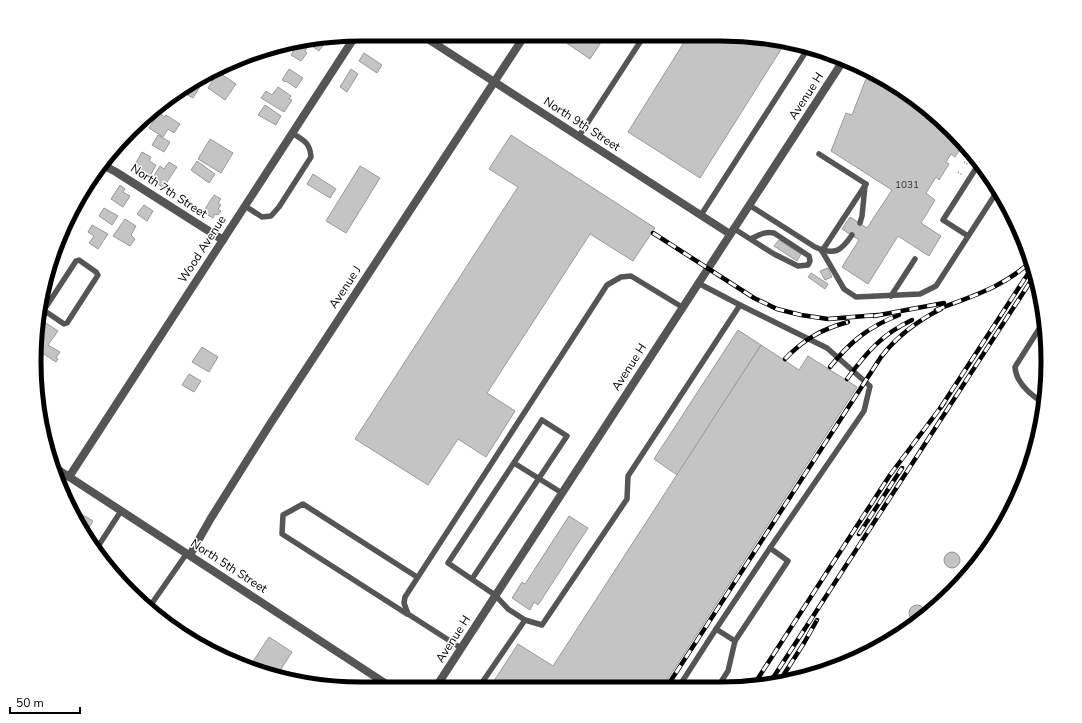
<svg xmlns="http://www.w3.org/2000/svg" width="1082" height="723" font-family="'Nunito Sans',sans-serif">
<rect width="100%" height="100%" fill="#fff"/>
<g fill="#c4c4c4" stroke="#999">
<polygon points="555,35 605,36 590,59"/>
<polygon points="688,36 763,37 785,43 700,178 628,132"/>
<polygon points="327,40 319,51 309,44 305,51 307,53 301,61 291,55 297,45"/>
<polygon points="364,53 382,65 377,73 359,61"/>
<polygon points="289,69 303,78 296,88 286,81 285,82 282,80"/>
<polygon points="351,69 358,74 347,92 340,87"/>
<polygon points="218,72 236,84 225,100 208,88"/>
<polygon points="205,76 202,82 203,82 193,98 181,91 184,87"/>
<polygon points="866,79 891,89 891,91 914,100 937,115 963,144 955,157 951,154 946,162 949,164 939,180 936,177 926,193 935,200 921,223 941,236 929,256 898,236 868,284 842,267 859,240 842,229 850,217 867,228 892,190 831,151 846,113 852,115"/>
<polygon points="278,87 291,96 289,99 292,100 284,112 261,98 266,91 272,95"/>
<polygon points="265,105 281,116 276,125 258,115"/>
<polygon points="159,113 165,117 166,115 180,124 174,133 168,129 163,137 149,128"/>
<polygon points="158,135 170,142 164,152 152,145"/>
<polygon points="511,135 655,228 633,261 590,234 487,393 515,411 486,457 458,439 428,485 355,439 518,187 489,169"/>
<polygon points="210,139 233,153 221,173 198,159"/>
<polygon points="142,152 151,157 149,161 156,165 149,178 133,168"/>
<polygon points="197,161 215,174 209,183 191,170"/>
<polygon points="169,162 177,167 163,188 152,179 160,166 164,169"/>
<polygon points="360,166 380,178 346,233 326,221"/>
<polygon points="313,174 336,189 330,198 307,184"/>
<polygon points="120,185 125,189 123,192 130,196 123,207 111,199"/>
<polygon points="214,195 221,199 218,203 221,205 218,209 221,211 218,215 215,214 213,218 203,212"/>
<polygon points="144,205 153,211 147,221 137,214"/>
<polygon points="104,208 118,216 112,225 99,216"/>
<polygon points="125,219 136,226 131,235 135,239 130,246 113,236"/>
<polygon points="92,225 108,234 98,249 89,243 94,236 88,232"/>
<polygon points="779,240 801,254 797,261 774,246"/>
<polygon points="828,268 832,277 825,280 820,271"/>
<polygon points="811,273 828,284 825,289 808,277"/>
<polygon points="40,319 58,331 48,345 60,352 56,358 58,359 56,362 36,349 35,340"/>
<polygon points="738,330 761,345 677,475 654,459"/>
<polygon points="761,345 799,370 808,356 857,387 662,688 490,687 518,644 553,666"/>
<polygon points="202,347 218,357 209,372 192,362"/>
<polygon points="189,374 201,381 194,392 182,385"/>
<polygon points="78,512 93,521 85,534 78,525 74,517"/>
<polygon points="569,516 588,528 538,605 534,602 530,610 512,598 522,582 525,584"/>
<circle cx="952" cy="560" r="8"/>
<circle cx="917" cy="613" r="8"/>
<polygon points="269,637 292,652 278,674 250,666"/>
</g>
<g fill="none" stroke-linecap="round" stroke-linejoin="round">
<g stroke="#777" stroke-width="1.5" stroke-dasharray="1 2" stroke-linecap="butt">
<polyline points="970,152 972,154"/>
<polyline points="964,162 969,165"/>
<polyline points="958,172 963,175"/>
</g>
<g stroke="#555" stroke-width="5.5">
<polyline points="579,136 644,36"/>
<polyline points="819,154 866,184"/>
<path d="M749 205 815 247C835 256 841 251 852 235"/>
<path d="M245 206 262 217 271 216 279 207 311 157C310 142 303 140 292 133"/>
<polyline points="701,215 807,50"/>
<polyline points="860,223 862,216 865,186"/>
<path d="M733 228 774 254 798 266 808 265 810 261 809 256 774 233C765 231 759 235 751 239"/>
<polyline points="968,236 943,220 980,162"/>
<polyline points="822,251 844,289 856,297 920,294 936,286 998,190"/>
<polyline points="822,251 866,184"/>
<polyline points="891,296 915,259"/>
<polyline points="42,309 64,324 67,323 98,275 96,272 79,260 76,261 44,310"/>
<path d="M1044 321 1015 367C1016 384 1032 396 1045 404"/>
<polyline points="514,463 562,493"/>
<polyline points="97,548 121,511"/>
<polyline points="472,579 567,436 542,420 448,563 495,595 508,609 525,620 542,625 627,499 628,476 740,305 698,283"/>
<polyline points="148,609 187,553"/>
<polyline points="407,614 282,534 283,515 303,504 417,577"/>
<polyline points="716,629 770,548"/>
<polyline points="461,648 408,614 404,603 405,597 607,285 621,277 631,276 682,307"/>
<polyline points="479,687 525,620"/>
<polyline points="678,688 716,629 735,641"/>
<polyline points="717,688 728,671 735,641 788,561 770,548 864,411 870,386 827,348 740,305"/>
</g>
<g stroke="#555" stroke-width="8">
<polyline points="420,34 730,234"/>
<polyline points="101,164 116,172 223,240"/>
<polyline points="54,467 391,687"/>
<polyline points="69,477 356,35"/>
<polyline points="190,555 211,518 270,424 525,35"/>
<polyline points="436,687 843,61"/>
</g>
<polyline stroke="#222" stroke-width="8" points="71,215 111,153"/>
<defs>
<g id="rail">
<polyline points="653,233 754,298 777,309 801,315 828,319 878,315"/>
<path d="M936 310C969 297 1005 287 1031 261"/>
<polyline points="874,316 944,303"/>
<path d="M785 359C804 339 822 329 848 322"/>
<path d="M830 367C850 342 868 327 899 315"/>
<path d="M847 379C866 353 882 334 912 320"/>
<polyline points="941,407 1033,266"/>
<polyline points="859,534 902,468"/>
<polyline points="779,682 804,643 817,620"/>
<polyline points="769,684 1036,273"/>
<polyline points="753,686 890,475 944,403"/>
<path d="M666 688 881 357C898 335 917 321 941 309"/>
</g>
</defs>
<use href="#rail" stroke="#000" stroke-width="4.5"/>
<use href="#rail" stroke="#fff" stroke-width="3" stroke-dasharray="9" stroke-linecap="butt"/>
</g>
<g text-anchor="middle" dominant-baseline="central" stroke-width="3" stroke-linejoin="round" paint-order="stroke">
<g font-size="10" fill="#313131">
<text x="907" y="185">1031</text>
</g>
<g font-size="12" fill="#000" stroke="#fff">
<text transform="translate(806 96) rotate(-57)">Avenue H</text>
<text transform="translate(582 124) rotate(33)">North 9th Street</text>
<text transform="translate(169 191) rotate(33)">North 7th Street</text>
<text transform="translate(202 249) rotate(-57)">Wood Avenue</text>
<text transform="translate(345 287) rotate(-57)">Avenue J</text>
<text transform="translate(629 367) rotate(-57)">Avenue H</text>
<text transform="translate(229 566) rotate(33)">North 5th Street</text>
<text transform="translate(453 639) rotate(-57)">Avenue H</text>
</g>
</g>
<path d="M0 0H1082V723H0ZM361 41H721A320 320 0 0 1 1041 361V362A320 320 0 0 1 721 682H361A320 320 0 0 1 41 362V361A320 320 0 0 1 361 41Z" fill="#fff" fill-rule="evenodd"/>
<path fill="none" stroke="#000" stroke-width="5" d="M361 41H721A320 320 0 0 1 1041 361V362A320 320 0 0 1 721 682H361A320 320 0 0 1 41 362V361A320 320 0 0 1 361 41Z"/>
<path d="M10 707v6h70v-6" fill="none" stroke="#000000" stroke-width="2"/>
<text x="16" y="707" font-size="12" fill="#000000" stroke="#ffffff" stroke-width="3" paint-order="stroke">50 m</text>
</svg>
